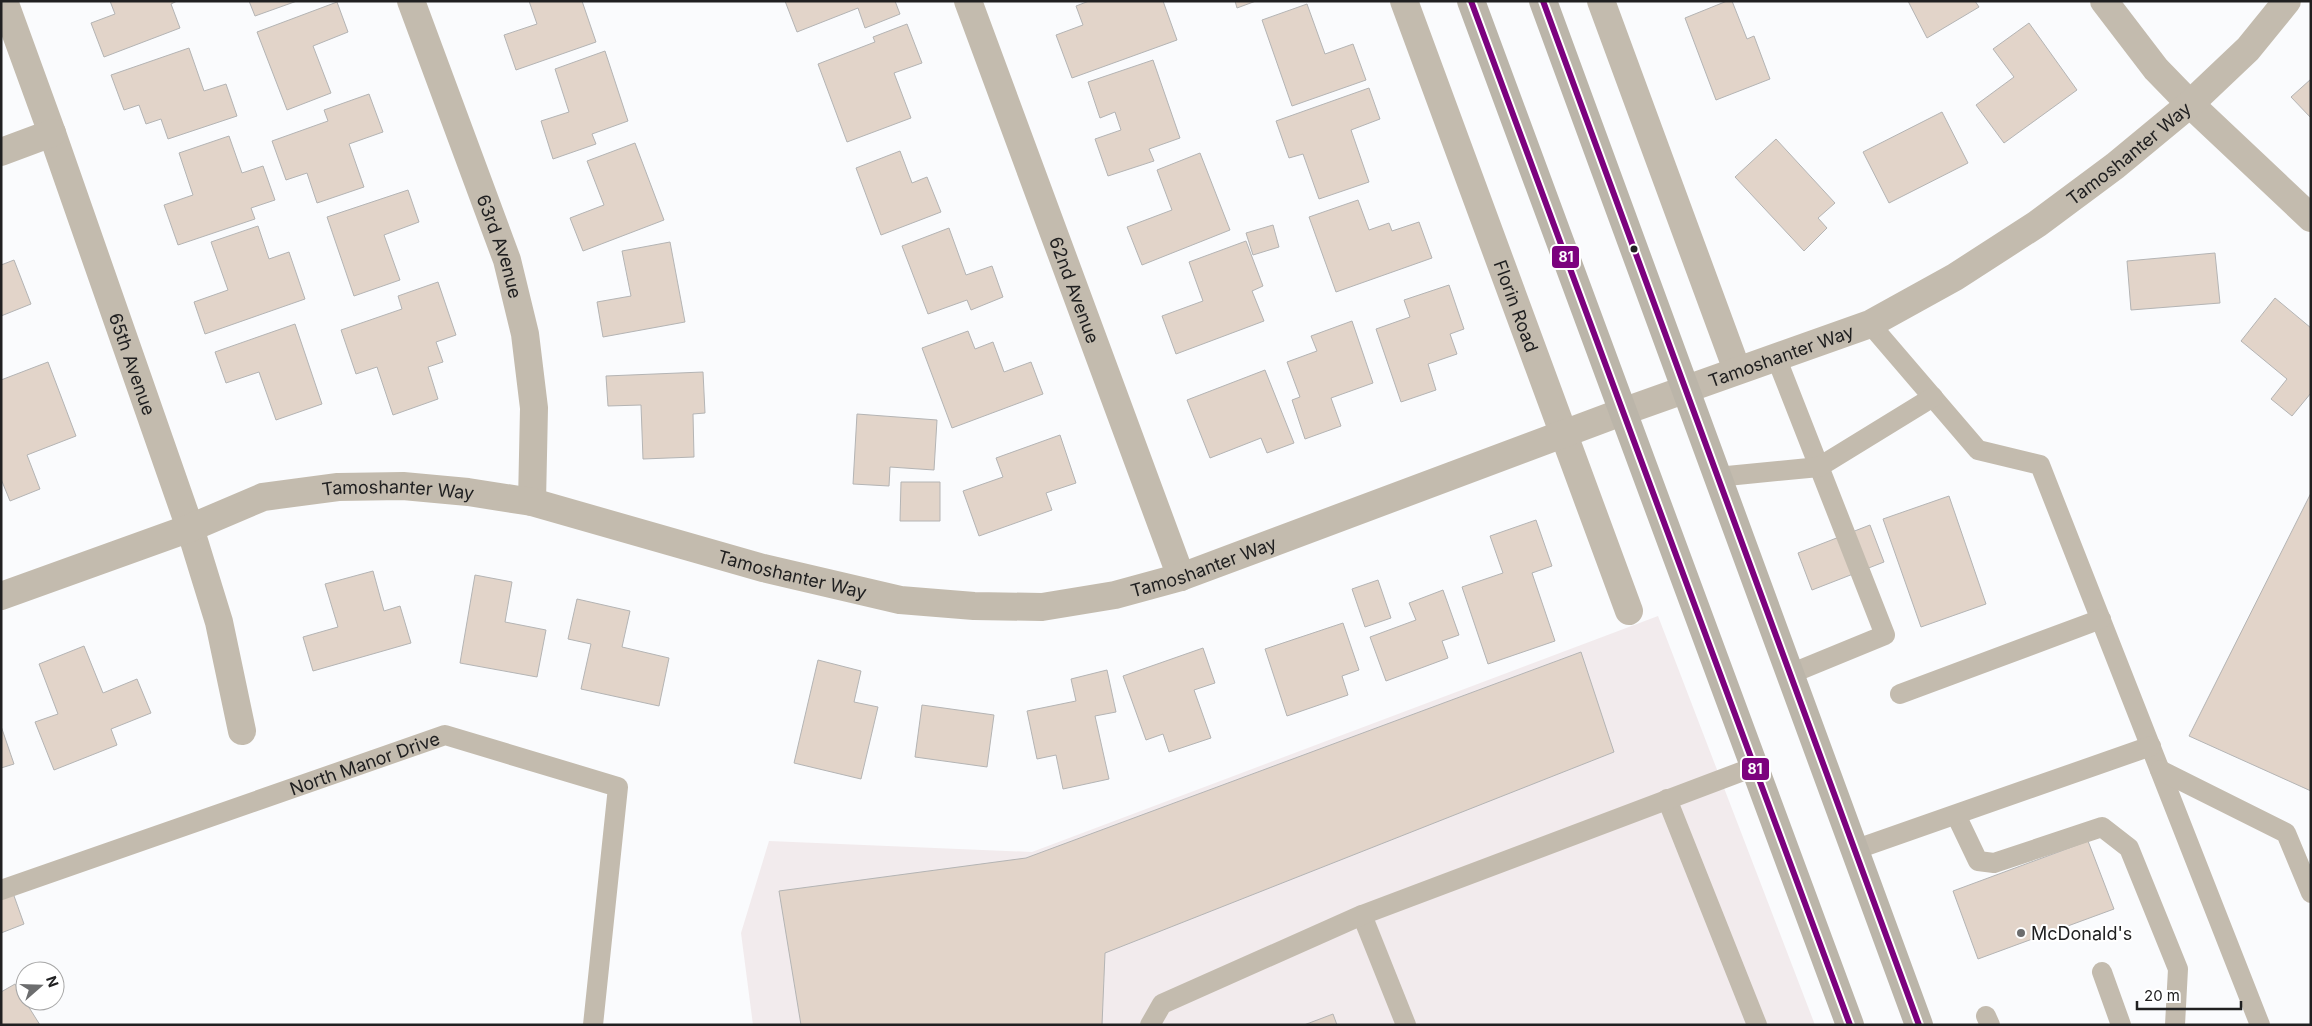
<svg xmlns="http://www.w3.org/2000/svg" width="2312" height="1026" font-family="Inter,sans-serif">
<rect width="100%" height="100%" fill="#fafbfd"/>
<polygon fill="#f2ebed" points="1658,616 1815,1025 753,1025 741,933 769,841 1032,852"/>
<g fill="#e2d4c9" stroke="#b4b4b4">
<polygon points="110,1 177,1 171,4 180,28 104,57 91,23 115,14"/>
<polygon points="249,1 297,1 255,16"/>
<polygon points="529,1 582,1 596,42 516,70 504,35 537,24"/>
<polygon points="785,1 895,1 900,14 865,28 858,8 797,32"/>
<polygon points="1089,1 1163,1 1177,40 1072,78 1056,35 1083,25 1076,6"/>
<polygon points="1235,1 1256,1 1237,8"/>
<polygon points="1727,1 1732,1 1747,39 1754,36 1770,79 1716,100 1685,18"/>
<polygon points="1908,1 1975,1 1979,7 1927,38"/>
<polygon points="337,2 348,32 313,46 331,93 287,110 257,32"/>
<polygon points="1307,4 1325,54 1353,44 1366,80 1292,106 1262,20"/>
<polygon points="2029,23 2077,90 2004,143 1976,105 2014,77 1993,49"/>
<polygon points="907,24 922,63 894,73 911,118 847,142 818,64 875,42 873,37"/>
<polygon points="189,48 204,91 226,84 237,116 168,139 161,119 146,124 139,105 124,110 111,75"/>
<polygon points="605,51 628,121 592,134 596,144 553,159 541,121 569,112 555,69"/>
<polygon points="1153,60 1180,138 1149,149 1154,161 1108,176 1095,139 1121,130 1115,112 1100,118 1088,82"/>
<polygon points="2311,79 2311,118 2291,97"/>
<polygon points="1369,88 1380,119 1351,130 1369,182 1319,199 1303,154 1289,158 1276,121"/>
<polygon points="369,94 383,132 349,144 364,187 317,203 307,173 286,180 272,141 328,121 324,110"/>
<polygon points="1942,112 1968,163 1889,203 1863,152"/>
<polygon points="229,136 242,173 263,166 275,200 251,208 255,219 178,245 164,205 193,195 179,153"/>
<polygon points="1776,139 1835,203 1818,218 1827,228 1804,251 1735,177"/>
<polygon points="635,143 664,220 583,251 570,218 604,205 587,161"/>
<polygon points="900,151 912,183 927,177 941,212 881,235 856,168"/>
<polygon points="1200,153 1230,230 1142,265 1127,227 1172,210 1157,170"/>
<polygon points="408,190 419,222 384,235 400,280 354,296 327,217"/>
<polygon points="1358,200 1369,230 1389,223 1392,231 1419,222 1432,258 1336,292 1309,217"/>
<polygon points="1273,225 1279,247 1253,255 1246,233"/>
<polygon points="258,226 269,259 289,252 305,299 205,334 194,302 228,290 211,242"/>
<polygon points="949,228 966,275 992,266 1003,297 971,310 967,300 928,314 902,246"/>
<polygon points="1246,241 1263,286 1252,291 1264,321 1176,354 1162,316 1203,301 1189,262"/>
<polygon points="670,242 685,322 603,337 597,302 631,296 622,251"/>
<polygon points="2215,253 2220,303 2131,310 2127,261"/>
<polygon points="14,260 31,304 1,316 1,265"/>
<polygon points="438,282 456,335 436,342 443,362 428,367 438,399 393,415 377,367 356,374 341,330 402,309 398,296"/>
<polygon points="1449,285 1464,329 1450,334 1457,354 1428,364 1436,390 1401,402 1376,329 1410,317 1404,300"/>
<polygon points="2275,298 2311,328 2311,393 2292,416 2271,399 2287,379 2241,341"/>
<polygon points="1352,321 1373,383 1331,398 1341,426 1305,439 1292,400 1300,397 1287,362 1317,351 1311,336"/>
<polygon points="295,324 322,404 276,420 259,372 226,383 215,352"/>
<polygon points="968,331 975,349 993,342 1004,372 1031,362 1043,394 952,428 922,348"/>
<polygon points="48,362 76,436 27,455 40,489 10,501 1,479 1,380"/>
<polygon points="1265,370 1294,443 1267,453 1261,438 1210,458 1187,400"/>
<polygon points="703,372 705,413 693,414 694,457 643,459 641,405 608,406 606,376"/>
<polygon points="857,414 937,420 934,470 890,467 889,486 853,484"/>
<polygon points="1060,435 1076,483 1046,493 1052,510 979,536 963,491 1003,477 996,458"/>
<polygon points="901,482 940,482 940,521 900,521"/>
<polygon points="2311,493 2311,791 2189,736"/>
<polygon points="1949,496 1986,604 1921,627 1883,519"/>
<polygon points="1536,520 1552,566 1532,573 1555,641 1488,664 1462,587 1503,573 1490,536"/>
<polygon points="1870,525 1884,562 1812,590 1798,553"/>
<polygon points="373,571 384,611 400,606 411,643 313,671 303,637 338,627 325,584"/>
<polygon points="475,575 512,582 505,622 546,630 537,677 460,663"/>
<polygon points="1378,580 1391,618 1365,627 1352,589"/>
<polygon points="1443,590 1459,635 1442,641 1448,658 1386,681 1370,637 1416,620 1409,603"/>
<polygon points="577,599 630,611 622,647 669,658 659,706 581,689 591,644 568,639"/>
<polygon points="1343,623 1359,670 1342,676 1348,695 1287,716 1265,649"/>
<polygon points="84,646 103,693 137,679 151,713 111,729 117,745 54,770 35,722 58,714 39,664"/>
<polygon points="1203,648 1215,683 1194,690 1211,738 1169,752 1163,734 1146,740 1123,676"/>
<polygon points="1581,652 1614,752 1105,953 1102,1025 801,1025 779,891 1026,858"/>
<polygon points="818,660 861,671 854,702 878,707 861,779 794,763"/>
<polygon points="1107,670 1116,712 1095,716 1109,779 1063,789 1056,755 1037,759 1027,711 1076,701 1071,679"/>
<polygon points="922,705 994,715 987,767 915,757"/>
<polygon points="1,726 14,764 1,768"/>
<polygon points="2088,841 2114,909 1978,959 1953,891"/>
<polygon points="13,893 24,924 1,933 1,898"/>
<polygon points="15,984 25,1001 40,1025 1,1025 1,992"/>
<polygon points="1333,1014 1337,1025 1304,1025"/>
</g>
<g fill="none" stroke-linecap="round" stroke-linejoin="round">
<g stroke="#c3bbae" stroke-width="20">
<polyline points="1870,324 1978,450 2040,465 2260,1025"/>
<polyline points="1776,357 1885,635 1790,674"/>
<polyline points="1717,477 1819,467 1933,397"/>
<polyline points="1900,694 2101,619"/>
<polyline points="2160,770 2286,833 2311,893"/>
<polyline points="1667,799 1757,1025"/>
<polyline points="1956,815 1978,861 1994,863 2102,827 2129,848 2178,969 2175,1025"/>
<polyline points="1854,850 2151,746"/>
<path id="s1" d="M1 890 445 735 618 787 593 1025"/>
<polyline points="1362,915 1406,1025"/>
<polyline points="2102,972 2121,1025"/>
<polyline points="1986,1016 1990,1025"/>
<polyline points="1150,1025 1162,1004 1362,915 1754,767"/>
</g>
<g stroke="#c3bbae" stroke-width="28">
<path id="s2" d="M4 1 52 133 190 528 219 622 242 731"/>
<path id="s3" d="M411 1 507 260 525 334 534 408 532 502"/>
<path id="s4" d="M968 1 1181 577"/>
<path id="s5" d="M1404 1 1629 611"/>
<polyline points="1601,1 1737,370"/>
<polyline points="2104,1 2156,69 2190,104 2311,218"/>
<polyline points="1,152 52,133"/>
<path id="s6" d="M1 596 190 528 263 497 338 487 403 486 468 492 532 502 763 568 900 600 974 606 1042 607 1115 595 1181 577 1622 412 1870 324 1955 277 2037 224 2115 166 2190 104 2248 49 2287 1"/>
</g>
<g stroke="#bbb5a9" stroke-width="28">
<polyline points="1471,1 1850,1025"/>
<polyline points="1543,1 1919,1025"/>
</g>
<defs>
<g id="bus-1">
<polyline points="1471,1 1850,1025"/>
<polyline points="1543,1 1919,1025"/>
</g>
</defs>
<use href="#bus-1" stroke="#fff" stroke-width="10"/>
<use href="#bus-1" stroke="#7c027e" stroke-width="6"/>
</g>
<circle fill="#202021" stroke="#fff" stroke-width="2" cx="1634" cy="249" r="4.5"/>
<circle fill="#6c6d6e" stroke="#fff" stroke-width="2" cx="2021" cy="933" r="5"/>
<g text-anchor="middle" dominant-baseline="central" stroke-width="4" stroke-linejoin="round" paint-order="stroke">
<g font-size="18" fill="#202021" stroke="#fff">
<text stroke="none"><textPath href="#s6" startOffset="2261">Tamoshanter Way</textPath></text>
<text stroke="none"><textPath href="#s3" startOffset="261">63rd Avenue</textPath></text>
<text stroke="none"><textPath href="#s4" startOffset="308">62nd Avenue</textPath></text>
<text stroke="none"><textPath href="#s5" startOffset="325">Florin Road</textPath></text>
<text stroke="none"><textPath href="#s6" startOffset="1856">Tamoshanter Way</textPath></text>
<text stroke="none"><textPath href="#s2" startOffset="385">65th Avenue</textPath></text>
<text stroke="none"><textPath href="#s6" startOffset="416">Tamoshanter Way</textPath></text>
<text stroke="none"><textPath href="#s6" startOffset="1241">Tamoshanter Way</textPath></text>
<text stroke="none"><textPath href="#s6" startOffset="821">Tamoshanter Way</textPath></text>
<text stroke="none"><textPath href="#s1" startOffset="385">North Manor Drive</textPath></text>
</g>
<g font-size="18" fill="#202021" stroke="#fff" text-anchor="start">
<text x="2031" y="933">McDonald's</text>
</g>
</g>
<g stroke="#fff" stroke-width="2">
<rect x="1551" y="245" width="29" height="24" rx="5" fill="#7c027e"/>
<rect x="1741" y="757" width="29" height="24" rx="5" fill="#7c027e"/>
</g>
<g font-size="14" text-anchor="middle" font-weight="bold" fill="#fff">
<text x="1566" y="262">81</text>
<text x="1755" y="774">81</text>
</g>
<rect width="2312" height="1026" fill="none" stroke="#202021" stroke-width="5"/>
<g transform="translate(40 986) rotate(70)"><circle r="24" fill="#ffffff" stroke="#a6a6a6"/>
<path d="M0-4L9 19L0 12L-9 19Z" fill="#6c6d6e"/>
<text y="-8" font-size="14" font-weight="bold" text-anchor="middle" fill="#202021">N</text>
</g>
<path d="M2137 1001v8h104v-8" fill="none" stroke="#202021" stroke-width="2.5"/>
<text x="2144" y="1001" font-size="15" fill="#202021" stroke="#ffffff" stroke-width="4" paint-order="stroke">20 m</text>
</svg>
